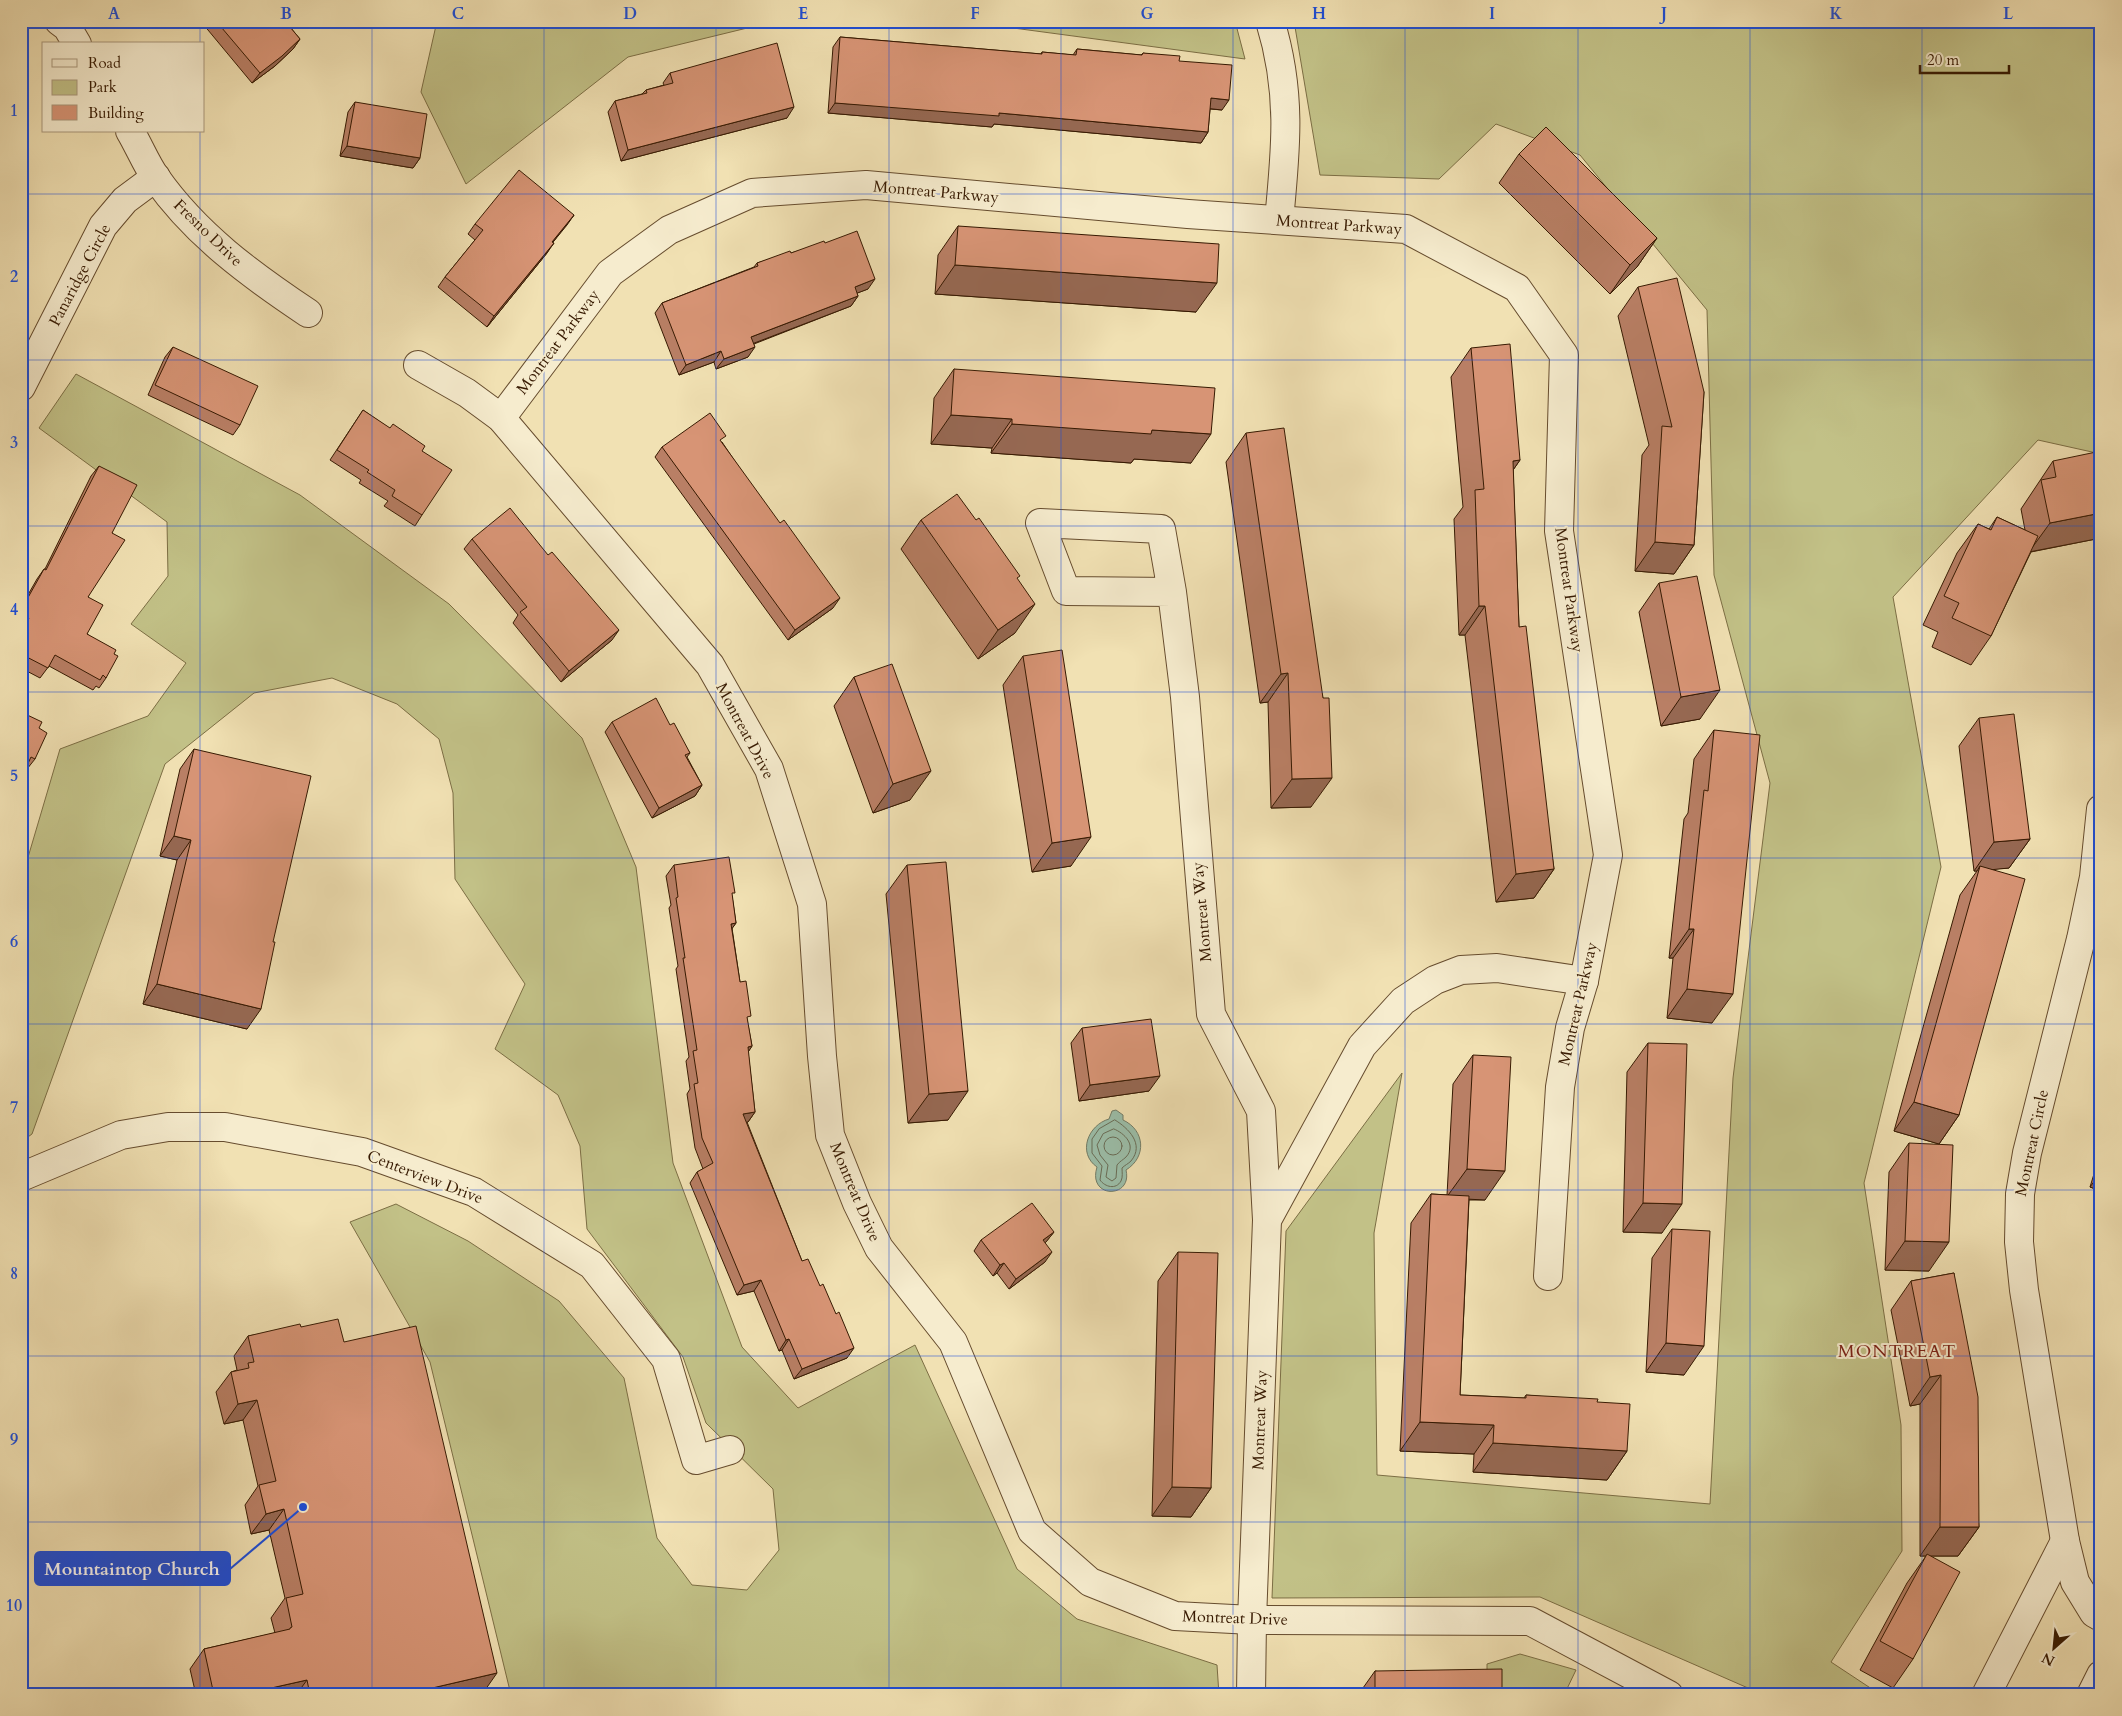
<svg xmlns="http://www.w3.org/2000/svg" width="2122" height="1716" font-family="Cardo,serif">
<rect width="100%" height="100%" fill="#f1e1b3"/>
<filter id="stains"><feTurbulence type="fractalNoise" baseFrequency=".004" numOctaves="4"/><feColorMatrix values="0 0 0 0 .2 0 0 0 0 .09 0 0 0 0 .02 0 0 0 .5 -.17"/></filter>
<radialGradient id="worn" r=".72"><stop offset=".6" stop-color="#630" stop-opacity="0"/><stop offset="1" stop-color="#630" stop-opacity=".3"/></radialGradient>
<g fill="#c2c187" stroke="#7c6e44">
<polygon points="437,21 776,21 628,57 466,184 421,92"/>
<polygon points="961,21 1235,21 1245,59"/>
<polygon points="1294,21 2101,21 2101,454 2038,440 1893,597 1941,867 1864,1183 1901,1425 1902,1551 1831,1662 1881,1695 1764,1695 1540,1597 1272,1598 1286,1231 1402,1073 1374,1233 1377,1475 1710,1504 1733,1078 1770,783 1714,575 1707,310 1580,155 1496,124 1439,179 1320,175"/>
<polygon points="76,374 300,495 449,604 582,738 636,867 673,1163 742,1347 798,1408 915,1345 1017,1569 1077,1619 1217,1665 1219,1695 511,1695 430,1362 350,1222 396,1204 468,1241 559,1301 624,1378 657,1538 692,1585 747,1590 779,1550 773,1489 706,1423 683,1357 587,1229 580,1146 558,1095 495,1049 525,984 455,879 453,793 439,739 397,704 332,678 254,693 165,764 32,1134 21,1142 21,881 60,749 148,716 186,663 131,624 168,576 167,522 39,428"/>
<polygon points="1520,1654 1576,1670 1564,1695 1487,1695 1487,1664"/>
</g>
<path fill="#9bbea9" stroke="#737c66" d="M1116 1110 1123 1115V1120C1145 1130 1147 1157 1126 1170 1133 1199 1087 1199 1097 1167 1077 1153 1088 1125 1109 1119L1112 1111Z"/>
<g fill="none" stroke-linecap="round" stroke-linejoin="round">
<g stroke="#696c56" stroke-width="1">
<path d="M1115 1120C1128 1128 1145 1144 1131 1161 1128 1164 1125 1165 1122 1168 1122 1172 1123 1177 1121 1181 1116 1190 1105 1187 1100 1180L1102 1166 1092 1153V1139L1099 1129Z"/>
<path d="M1114 1129C1124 1133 1137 1145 1126 1157 1123 1160 1120 1161 1117 1165L1116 1178 1112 1181 1106 1177 1108 1165 1100 1155 1097 1145 1103 1134Z"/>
<circle cx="1113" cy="1146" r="9"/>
</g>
<defs>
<g id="minor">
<polyline points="59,21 67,27 77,44"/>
<path d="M1270 21C1292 92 1286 149 1279 220"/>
<path d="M130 131C139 146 146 164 156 178 196 235 251 275 308 313"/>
<polyline points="418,365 467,393 501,418 710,665 769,769 812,904 822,1056 830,1135 857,1203 879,1248 953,1342 1032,1531 1090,1582 1175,1616 1252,1620 1530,1621 1669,1695"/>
<polyline points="21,387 103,226 125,200 156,177"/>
<polyline points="501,418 610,273 669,230 752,193 866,185 1188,214 1406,229 1517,288 1564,355 1559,531 1608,855 1584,981 1570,1028 1560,1087 1548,1276"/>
<polyline points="1172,592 1066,591 1040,523 1161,529 1172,592 1185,697 1211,1014 1261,1111 1267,1220"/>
<polyline points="2101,809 2094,877 2081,939 2027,1153 2020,1194 2019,1242 2024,1290 2065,1541 2075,1582 2094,1613 2101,1617"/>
<polyline points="21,1177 121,1135 168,1127 225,1127 362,1152 474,1192 592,1265 666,1359 696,1460 730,1450"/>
<polyline points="1251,1695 1252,1620 1267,1220 1362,1046 1403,1001 1435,980 1461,970 1497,968 1584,981"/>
<polyline points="1986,1695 2065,1541"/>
<polyline points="2091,1695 2101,1675"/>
</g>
</defs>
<use href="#minor" stroke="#664c2e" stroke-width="30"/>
<use href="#minor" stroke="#f6ecce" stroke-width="28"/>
</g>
<g fill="#b97f65" stroke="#371a02">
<polygon points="206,21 285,21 300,39 293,49 275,66 252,83 203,24"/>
<polygon points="840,37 1041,54 1042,52 1073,55 1077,49 1141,55 1143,53 1179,61 1222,110 1210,109 1208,132 1201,143 994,124 992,127 828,113 833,47"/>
<polygon points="670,73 787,118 621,161 608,112 615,101 642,94 646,90 664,85 663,83"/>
<polygon points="355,102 420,158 413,168 340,156 348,112"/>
<polygon points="1519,154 1657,238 1637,267 1610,294 1499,183"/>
<polygon points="574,215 553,242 547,253 487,327 438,287 445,277 475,240 468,234 475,224"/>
<polygon points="958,226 1196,312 935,294 938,255"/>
<polygon points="825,243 868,289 857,293 858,296 851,306 754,344 748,357 716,369 714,362 679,375 655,313 662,303 754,267 757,263"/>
<polygon points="1638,287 1704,392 1694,545 1674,574 1635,571 1642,455 1649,445 1618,316"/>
<polygon points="173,347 240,425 233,435 148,395 165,357"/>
<polygon points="1471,348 1520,460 1513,470 1519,627 1554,869 1534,898 1496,902 1465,635 1459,635 1454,519 1463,507 1451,377"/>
<polygon points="954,369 1191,463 1134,459 1131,463 991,453 992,448 931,444 934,398"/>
<polygon points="363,410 422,451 422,515 415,526 384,506 388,501 359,483 361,480 330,460"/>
<polygon points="1246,433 1323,698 1311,807 1271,808 1268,702 1260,703 1226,462"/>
<polygon points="722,442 833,608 788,640 655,457 662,447"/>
<polygon points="2053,461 2101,538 2031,552 1991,636 1971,665 1932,647 1938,632 1923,625 1957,553 1978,524 1989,529 1997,517 2025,530 2021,509"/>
<polygon points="99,466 112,533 88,597 87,634 114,654 106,678 99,688 96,686 93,690 49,666 40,678 21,668 21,607 37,579 44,569 45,569 91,476"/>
<polygon points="921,520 1015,633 978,659 901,549"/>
<polygon points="472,539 612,640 561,682 513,623 518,615 464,549"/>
<polygon points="1659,583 1700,719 1661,726 1639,612"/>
<polygon points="1023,656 1071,866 1032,872 1003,685"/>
<polygon points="854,677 910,800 873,813 834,706"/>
<polygon points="21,712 39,728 35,759 27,769 26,768 21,776"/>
<polygon points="1979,718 2030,839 2009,868 1991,869 1959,1115 1939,1144 1894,1131 1960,895 1977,871 1974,871 1959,746"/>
<polygon points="612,722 670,725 690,753 687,757 702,785 695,796 652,818 605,732"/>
<polygon points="1714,730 1712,1023 1667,1018 1673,958 1669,958 1684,819 1688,813 1694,759"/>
<polygon points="194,749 247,1029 143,1004 177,860 160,856 180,769"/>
<polygon points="674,865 732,896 736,923 732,928 740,982 752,1046 748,1052 755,1112 748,1122 747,1122 802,1261 847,1358 794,1379 782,1350 779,1351 754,1291 737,1295 690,1183 697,1172 703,1169 695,1148 687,1094 690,1089 686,1061 689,1057 676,969 678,966 669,908 671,905 666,876"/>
<polygon points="907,865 948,1120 908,1123 886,894"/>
<polygon points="1082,1028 1149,1091 1079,1101 1071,1043"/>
<polygon points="1648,1043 1662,1233 1623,1232 1627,1072"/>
<polygon points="1473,1055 1485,1200 1469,1200 1460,1395 1524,1398 1526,1395 1597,1402 1627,1451 1607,1480 1473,1472 1474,1454 1400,1451 1411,1223 1431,1194 1447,1195 1453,1084"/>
<polygon points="1909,1143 1929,1271 1885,1270 1889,1172"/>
<polygon points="2101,1151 2101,1191 2090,1187"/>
<polygon points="1672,1229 1684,1375 1646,1372 1652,1258"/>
<polygon points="1054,1232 1045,1243 1045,1262 1009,1289 997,1273 993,1276 974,1251 981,1240"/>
<polygon points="1178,1252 1211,1488 1191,1517 1152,1516 1158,1281"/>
<polygon points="1954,1273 1979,1527 1958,1556 1930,1556 1913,1659 1893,1688 1860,1670 1907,1583 1926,1556 1920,1556 1920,1404 1910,1406 1891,1310 1911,1281"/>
<polygon points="301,1327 344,1342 483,1693 475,1695 196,1695 190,1669 204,1649 275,1633 271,1618 285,1598 269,1530 251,1534 245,1505 258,1486 243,1420 224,1424 216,1392 231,1372 237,1370 234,1356 248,1336"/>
<polygon points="1375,1671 1502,1695 1358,1695"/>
</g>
<g fill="#966852" stroke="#371a02">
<polygon points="300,39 293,49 275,66 252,83 260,73"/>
<polygon points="1211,98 1229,100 1222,110 1204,108"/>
<polygon points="835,103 999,113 1208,132 1201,143 994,124 992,127 828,113"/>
<polygon points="794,107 787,118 621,161 628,150"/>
<polygon points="347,146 420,158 413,168 340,156"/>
<polygon points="574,215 567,225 545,252 552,242"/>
<polygon points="1657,238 1637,267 1610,294 1630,265"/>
<polygon points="554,243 547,253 487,327 494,316"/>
<polygon points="955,265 1217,283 1196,312 935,294"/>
<polygon points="875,279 868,289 847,297 855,287"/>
<polygon points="858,296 851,306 744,347 751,337"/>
<polygon points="755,347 748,357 716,369 724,359"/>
<polygon points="721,351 714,362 679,375 686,365"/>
<polygon points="951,415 1012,419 992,448 931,444"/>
<polygon points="1012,424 1152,430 1211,434 1191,463 1134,459 1131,463 991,453"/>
<polygon points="1520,460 1500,489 1513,461"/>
<polygon points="2101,513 2101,538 2029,552 2050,523"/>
<polygon points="1655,542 1694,545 1674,574 1635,571"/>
<polygon points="840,598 833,608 788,640 795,630"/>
<polygon points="1035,604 1015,633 978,659 998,630"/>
<polygon points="1479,606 1485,606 1465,635 1459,635"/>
<polygon points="619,630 612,640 561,682 569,671"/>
<polygon points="1288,673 1268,702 1260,703 1281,674"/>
<polygon points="1720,690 1700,719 1661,726 1681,697"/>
<polygon points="931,771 910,800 873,813 893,784"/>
<polygon points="1332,778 1311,807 1271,808 1292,779"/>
<polygon points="702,785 695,796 652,818 659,808"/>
<polygon points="174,836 191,840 177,860 160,856"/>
<polygon points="1091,837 1071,866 1032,872 1052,843"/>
<polygon points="2030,839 2009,868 1979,871 1980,866 1977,871 1974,871 1994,842"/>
<polygon points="1554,869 1534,898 1496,902 1516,874"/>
<polygon points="736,923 729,933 731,924"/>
<polygon points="1689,929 1694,929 1673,958 1669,958"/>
<polygon points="157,984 261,1009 247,1029 143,1004"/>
<polygon points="1687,989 1733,994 1712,1023 1667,1018"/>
<polygon points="752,1046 745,1057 748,1047"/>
<polygon points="1160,1076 1149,1091 1079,1101 1090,1085"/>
<polygon points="968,1091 948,1120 908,1123 929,1094"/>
<polygon points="1914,1102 1959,1115 1939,1144 1894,1131"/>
<polygon points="755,1112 748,1122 736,1124 743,1114"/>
<polygon points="1467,1169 1505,1171 1485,1200 1446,1198"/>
<polygon points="2101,1172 2101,1191 2090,1187"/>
<polygon points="1643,1203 1682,1204 1662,1233 1623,1232"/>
<polygon points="1054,1232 1046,1242 1036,1250 1043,1240"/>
<polygon points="1905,1241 1949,1242 1929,1271 1885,1270"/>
<polygon points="1052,1252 1045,1262 1009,1289 1016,1279"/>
<polygon points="1004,1263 997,1273 993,1276 1000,1265"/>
<polygon points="761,1280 754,1291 737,1295 744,1285"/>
<polygon points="789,1339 782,1350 779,1351 786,1340"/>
<polygon points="1666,1343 1704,1346 1684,1375 1646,1372"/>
<polygon points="854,1348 847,1358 794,1379 802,1369"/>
<polygon points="1941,1375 1920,1404 1910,1406 1930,1377"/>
<polygon points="257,1400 243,1420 224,1424 238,1404"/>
<polygon points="1420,1422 1494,1425 1474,1454 1400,1451"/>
<polygon points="1493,1443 1627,1451 1607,1480 1473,1472"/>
<polygon points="1172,1487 1211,1488 1191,1517 1152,1516"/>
<polygon points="284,1509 269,1530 251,1534 266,1514"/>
<polygon points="1940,1527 1979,1527 1958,1556 1920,1556"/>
<polygon points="497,1673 483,1693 475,1695 402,1695"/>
<polygon points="307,1680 296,1695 240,1695"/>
</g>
<g fill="#d79475" stroke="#371a02">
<polygon points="216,21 285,21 300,39 282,56 260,73"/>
<polygon points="840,37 1042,54 1042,52 1076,55 1077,49 1142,55 1143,53 1180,56 1179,61 1232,65 1229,100 1211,98 1208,132 999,113 999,116 835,103"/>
<polygon points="777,43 794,107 628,150 615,101 647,93 646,90 673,83 670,73"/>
<polygon points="355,102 427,114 420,158 347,146"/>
<polygon points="1546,127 1657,238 1630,265 1519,154"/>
<polygon points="519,170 574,215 552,242 554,243 494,316 445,277 483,230 475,224"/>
<polygon points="958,226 1219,244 1217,283 955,265"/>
<polygon points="857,231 875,279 855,287 858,296 751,337 755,347 724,359 721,351 686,365 662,303 758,266 757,263 790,251 791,253 824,241 825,243"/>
<polygon points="1677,278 1704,392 1694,545 1655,542 1662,426 1672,427 1638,287"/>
<polygon points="1510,344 1520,460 1513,461 1519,627 1526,626 1554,869 1516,874 1485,606 1479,606 1475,490 1484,489 1471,348"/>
<polygon points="173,347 258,386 240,425 155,385"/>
<polygon points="954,369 1215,388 1211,434 1152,430 1151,434 1012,424 1012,419 951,415"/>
<polygon points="363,410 390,428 393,424 425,446 422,451 452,470 422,515 392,496 395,490 367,472 369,470 337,450"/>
<polygon points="710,413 726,436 720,440 780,523 784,520 840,598 795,630 662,447"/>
<polygon points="1284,428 1323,698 1329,698 1332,778 1292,779 1288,673 1281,674 1246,433"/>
<polygon points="2101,451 2101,513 2050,523 2041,480 2056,477 2053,461"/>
<polygon points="99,466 137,485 112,533 125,540 88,597 103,605 87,634 116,650 114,654 118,656 106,678 103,675 100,680 55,655 48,668 21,654 21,632 29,618 21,614 21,610 44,569 46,570"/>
<polygon points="957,494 976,520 979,518 1020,576 1017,578 1035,604 998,630 921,520"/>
<polygon points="510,508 548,555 552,552 619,630 569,671 520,612 527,607 472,539"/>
<polygon points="1997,517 2038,536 1991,636 1952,618 1959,603 1944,596 1978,524 1991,530"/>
<polygon points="1697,576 1720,690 1681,697 1659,583"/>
<polygon points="1062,650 1091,837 1052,843 1023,656"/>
<polygon points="892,664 931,771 893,784 854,677"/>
<polygon points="656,698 670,725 674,723 690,753 685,755 702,785 659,808 612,722"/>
<polygon points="21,712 42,722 39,728 47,733 35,759 31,757 24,772 21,771"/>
<polygon points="2014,714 2030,839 1994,842 1979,718"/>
<polygon points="1714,730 1760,735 1733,994 1687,989 1694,929 1689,929 1704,790 1708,791"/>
<polygon points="194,749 311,776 273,942 275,942 261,1009 157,984 191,840 174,836"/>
<polygon points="729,857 735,893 732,893 736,923 731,924 740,982 746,981 751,1016 747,1017 752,1046 748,1047 755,1112 743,1114 802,1261 808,1259 820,1286 823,1284 836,1314 839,1312 854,1348 802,1369 789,1339 786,1340 761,1280 744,1285 697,1172 713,1163 702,1138 694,1084 698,1083 693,1051 697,1050 683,958 685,958 676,898 678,897 674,865"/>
<polygon points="946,862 968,1091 929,1094 907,865"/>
<polygon points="1980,866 2025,879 1959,1115 1914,1102"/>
<polygon points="1151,1019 1160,1076 1090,1085 1082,1028"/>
<polygon points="1648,1043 1687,1044 1682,1204 1643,1203"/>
<polygon points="1473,1055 1511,1057 1505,1171 1467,1169"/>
<polygon points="1909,1143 1953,1145 1949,1242 1905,1241"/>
<polygon points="1431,1194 1469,1196 1460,1395 1526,1398 1526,1395 1598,1399 1597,1402 1630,1404 1627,1451 1493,1443 1494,1425 1420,1422"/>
<polygon points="1032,1203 1054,1232 1043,1240 1052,1252 1016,1279 1004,1263 1000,1265 981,1240"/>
<polygon points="1672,1229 1710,1231 1704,1346 1666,1343"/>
<polygon points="1178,1252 1218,1253 1211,1488 1172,1487"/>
<polygon points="1954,1273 1978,1397 1979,1527 1940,1527 1941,1375 1930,1377 1911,1281"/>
<polygon points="338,1319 344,1342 416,1326 497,1673 402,1695 310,1695 307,1680 240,1695 214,1695 204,1649 290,1629 290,1628 292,1627 286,1598 303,1594 284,1509 266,1514 259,1485 276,1481 257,1400 238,1404 231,1372 249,1368 248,1363 254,1362 248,1336 300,1324 301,1327"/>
<polygon points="1927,1554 1960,1572 1913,1659 1880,1641"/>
<polygon points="1502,1669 1502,1695 1375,1695 1375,1671"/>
<polygon points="1586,1691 1592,1695 1584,1695"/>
</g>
<path fill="none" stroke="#1d4ed8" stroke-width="1" stroke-opacity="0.55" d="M200 21V44M372 21V1695M544 21V1695M716 21V1695M889 21V1695M1061 21V1695M1233 21V1695M1405 21V1695M1578 21V1695M1750 21V1695M1922 21V1695M200 131V1695M21 194H2101M21 360H2101M21 526H2101M21 692H2101M21 858H2101M21 1024H2101M21 1190H2101M21 1356H2101M21 1522H2101"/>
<g text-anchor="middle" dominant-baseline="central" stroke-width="4" stroke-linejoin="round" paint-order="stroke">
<g font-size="16" fill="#371a02" stroke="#f6ecce">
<text transform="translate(936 192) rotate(5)">Montreat Parkway</text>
<text transform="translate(1339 225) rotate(4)">Montreat Parkway</text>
<text transform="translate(208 233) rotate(44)">Fresno Drive</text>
<text transform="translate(80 275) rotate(-62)">Panaridge Circle</text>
<text transform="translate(558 342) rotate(-53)">Montreat Parkway</text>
<text transform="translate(1569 590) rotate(82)">Montreat Parkway</text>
<text transform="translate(745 731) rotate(62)">Montreat Drive</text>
<text transform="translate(1202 912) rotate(-95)">Montreat Way</text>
<text transform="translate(1578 1004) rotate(-77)">Montreat Parkway</text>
<text transform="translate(2032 1143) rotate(-78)">Montreat Circle</text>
<text transform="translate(425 1177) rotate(21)">Centerview Drive</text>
<text transform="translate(855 1192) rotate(67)">Montreat Drive</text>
<text transform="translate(1260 1420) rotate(-88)">Montreat Way</text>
<text transform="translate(1235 1618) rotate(2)">Montreat Drive</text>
</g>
<g font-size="18" letter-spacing="1" fill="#7a1f14" stroke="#f6ecce">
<text x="1897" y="1351">MONTREAT</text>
</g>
</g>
<path fill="none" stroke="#1d4ed8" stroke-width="2" d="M303 1507L230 1569"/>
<circle fill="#1d4ed8" stroke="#f6ecce" stroke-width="2" cx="303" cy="1507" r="5"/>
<rect fill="#1d4ed8" stroke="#1d4ed8" stroke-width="2" x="35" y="1552" width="195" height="33" rx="5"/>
<g font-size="18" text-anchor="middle" font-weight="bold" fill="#fff">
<text x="132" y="1575">Mountaintop Church</text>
</g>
<rect width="2122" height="1716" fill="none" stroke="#f1e1b3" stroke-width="55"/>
<rect x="42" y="42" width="162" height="90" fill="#f6ecce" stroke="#aa987c"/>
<rect x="52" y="59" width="25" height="8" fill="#f6ecce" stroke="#aa987c"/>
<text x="88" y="68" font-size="15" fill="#371a02">Road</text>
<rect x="52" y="80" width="25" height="15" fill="#c2c187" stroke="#aa987c"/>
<text x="88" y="92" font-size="15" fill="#371a02">Park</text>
<rect x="52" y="105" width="25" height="15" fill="#d79475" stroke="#aa987c"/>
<text x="88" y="118" font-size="15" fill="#371a02">Building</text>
<g transform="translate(2054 1648) rotate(207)" stroke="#f6ecce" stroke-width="4" paint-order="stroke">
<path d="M0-4L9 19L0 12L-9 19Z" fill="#371a02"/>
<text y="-8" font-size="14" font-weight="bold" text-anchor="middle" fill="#371a02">N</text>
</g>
<path d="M1920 65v8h89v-8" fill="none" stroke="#371a02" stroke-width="2.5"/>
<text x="1927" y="65" font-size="15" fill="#371a02" stroke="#f6ecce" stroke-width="4" paint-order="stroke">20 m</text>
<rect x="28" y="28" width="2066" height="1660" fill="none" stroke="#1d4ed8" stroke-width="2"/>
<g font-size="16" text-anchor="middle" font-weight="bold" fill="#1d4ed8">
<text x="114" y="19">A</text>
<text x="286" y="19">B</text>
<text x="458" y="19">C</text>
<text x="630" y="19">D</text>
<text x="803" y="19">E</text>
<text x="975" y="19">F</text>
<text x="1147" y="19">G</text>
<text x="1319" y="19">H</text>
<text x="1492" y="19">I</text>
<text x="1664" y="19">J</text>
<text x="1836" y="19">K</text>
<text x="2008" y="19">L</text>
<text x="14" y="116">1</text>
<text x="14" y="282">2</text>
<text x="14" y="448">3</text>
<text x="14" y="615">4</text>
<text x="14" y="781">5</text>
<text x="14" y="947">6</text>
<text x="14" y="1113">7</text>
<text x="14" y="1279">8</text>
<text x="14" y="1445">9</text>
<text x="14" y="1611">10</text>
</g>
<rect width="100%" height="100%" filter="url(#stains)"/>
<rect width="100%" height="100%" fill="url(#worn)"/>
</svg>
